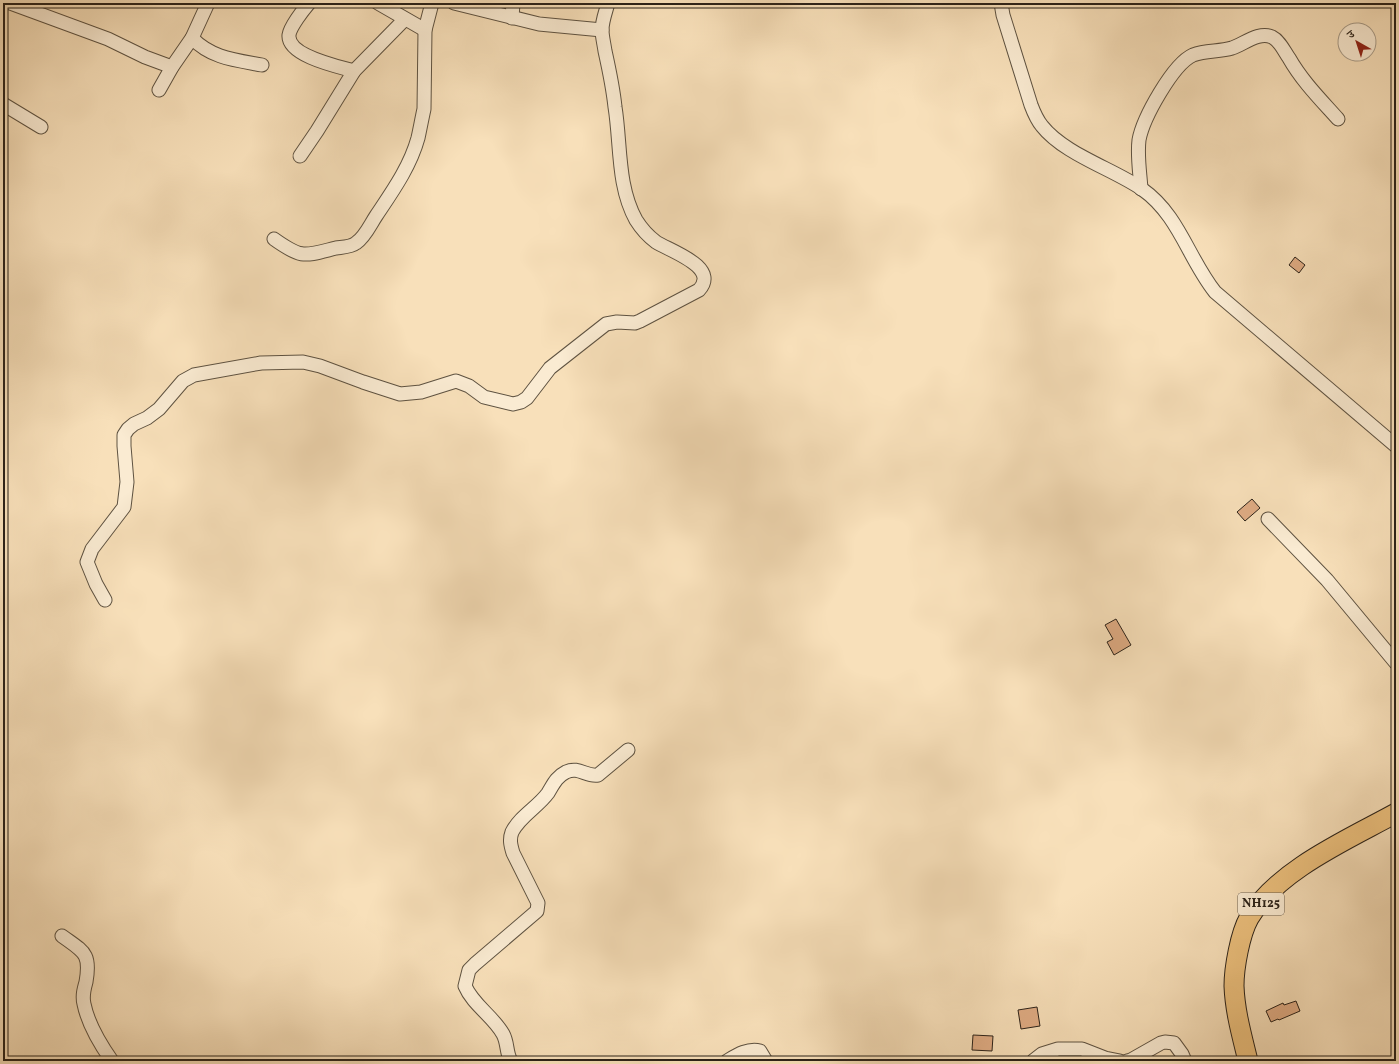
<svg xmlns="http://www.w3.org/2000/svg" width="1399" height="1064" font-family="Vollkorn,'Noto Serif Devanagari',serif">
<rect width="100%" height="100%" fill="#f8e0ba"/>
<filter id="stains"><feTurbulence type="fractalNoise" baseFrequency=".005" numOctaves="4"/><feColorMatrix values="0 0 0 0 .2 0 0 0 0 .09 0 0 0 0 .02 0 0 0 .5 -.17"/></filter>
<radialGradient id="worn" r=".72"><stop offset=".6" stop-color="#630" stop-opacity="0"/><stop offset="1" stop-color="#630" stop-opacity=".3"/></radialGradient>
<g fill="#dfac84" stroke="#2b2219">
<polygon points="1295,257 1305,265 1299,273 1289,265"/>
<polygon points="1252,499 1260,508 1245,521 1237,512"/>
<polygon points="1116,619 1131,645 1114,655 1107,642 1113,639 1105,625"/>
<polygon points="1296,1001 1300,1011 1279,1020 1278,1019 1271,1022 1266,1011 1283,1003 1284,1005"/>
<polygon points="1037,1007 1040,1026 1021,1029 1018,1010"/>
<polygon points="973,1035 993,1036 992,1051 972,1050"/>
</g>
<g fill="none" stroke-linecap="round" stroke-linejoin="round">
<defs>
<g id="minor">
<polyline points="10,3 108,39 145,57 172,67"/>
<path d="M309 3C303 10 290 27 289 35 287 56 340 67 354 71"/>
<polyline points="378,3 425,30"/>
<polyline points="454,3 539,24 602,30"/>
<path d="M1001 3 1003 15 1031 105C1034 113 1037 120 1042 126 1064 154 1113 169 1142 189 1179 215 1188 258 1215 292L1396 446"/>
<polyline points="512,18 513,3"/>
<path d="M192 38C211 58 235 60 262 65"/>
<polyline points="159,90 172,67 192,38 208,3"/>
<polyline points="3,104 41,127"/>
<polyline points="300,156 317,131 354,71 405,19"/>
<path d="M1141 189C1140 173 1137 156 1139 140 1143 118 1173 64 1193 55 1206 50 1219 52 1232 48 1244 44 1259 31 1272 37 1280 41 1284 51 1289 58 1302 81 1321 100 1338 119"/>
<path d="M274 239C302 259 304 256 336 248 343 247 351 247 356 243 365 237 370 225 376 216 392 192 410 167 418 138 420 129 422 118 424 109L425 30 432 3"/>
<polyline points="1268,519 1327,580 1396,663"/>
<path d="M105 600 96 584 87 562 92 549 124 507 127 482 124 446V435L128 429 134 424 147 418 159 409 183 381 194 375 261 363 303 362 320 366 363 382 400 394 421 392 456 381 469 386 484 397 513 404 521 402 527 398 550 368 606 324 617 322 635 323 640 321 699 290C720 267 670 251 656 242 648 236 641 228 636 220 617 186 621 144 615 107 613 88 609 69 605 51 604 44 602 36 602 30 602 21 606 11 608 3"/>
<path d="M62 936C84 952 91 953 86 982 84 989 82 996 84 1004 88 1024 100 1044 112 1061"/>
<path d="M511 1061C506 1053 508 1043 503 1034 493 1016 473 1005 465 986L469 970 475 964 537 911 538 903 513 853C511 846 509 840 512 832 520 816 538 807 548 793 553 785 556 777 566 772 579 766 586 777 598 775L628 750"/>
<path d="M727 1061C737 1055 748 1048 760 1051L766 1061"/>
<polyline points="1033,1061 1042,1054 1058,1049 1082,1049 1105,1058 1120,1061"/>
<polyline points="1127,1061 1131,1060 1161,1043 1165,1042 1174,1043 1182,1054 1185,1061"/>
</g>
<path id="highway" d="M1248 1061C1242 1036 1235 1012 1234 986 1234 968 1240 934 1249 918 1277 870 1349 839 1396 813"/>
</defs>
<use href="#minor" stroke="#5e5241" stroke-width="15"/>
<use href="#highway" stroke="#2b2219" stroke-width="21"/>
<use href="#minor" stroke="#faebd2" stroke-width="13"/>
<use href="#highway" stroke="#ecc07d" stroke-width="19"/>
</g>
<g text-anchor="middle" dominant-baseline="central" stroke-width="3.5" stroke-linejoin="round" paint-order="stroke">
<rect fill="#faebd2" stroke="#695e50" stroke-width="1" x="1238" y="893" width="46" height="22" rx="3"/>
<g font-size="13" font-weight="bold" fill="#2b2219">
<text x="1261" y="904">NH125</text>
</g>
</g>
<rect width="1399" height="1064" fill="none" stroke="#f8e0ba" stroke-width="16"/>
<rect x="4" y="4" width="1391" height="1056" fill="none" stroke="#2b2219" stroke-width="2"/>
<rect x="8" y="8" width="1383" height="1048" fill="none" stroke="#2b2219"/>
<g transform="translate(1357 42) rotate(321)"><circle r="19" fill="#faebd2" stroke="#a79b88"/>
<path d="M0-3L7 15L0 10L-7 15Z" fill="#8f2418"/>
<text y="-6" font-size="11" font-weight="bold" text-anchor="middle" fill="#2b2219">उ</text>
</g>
<rect width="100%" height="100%" filter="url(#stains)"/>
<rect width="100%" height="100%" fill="url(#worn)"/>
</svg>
